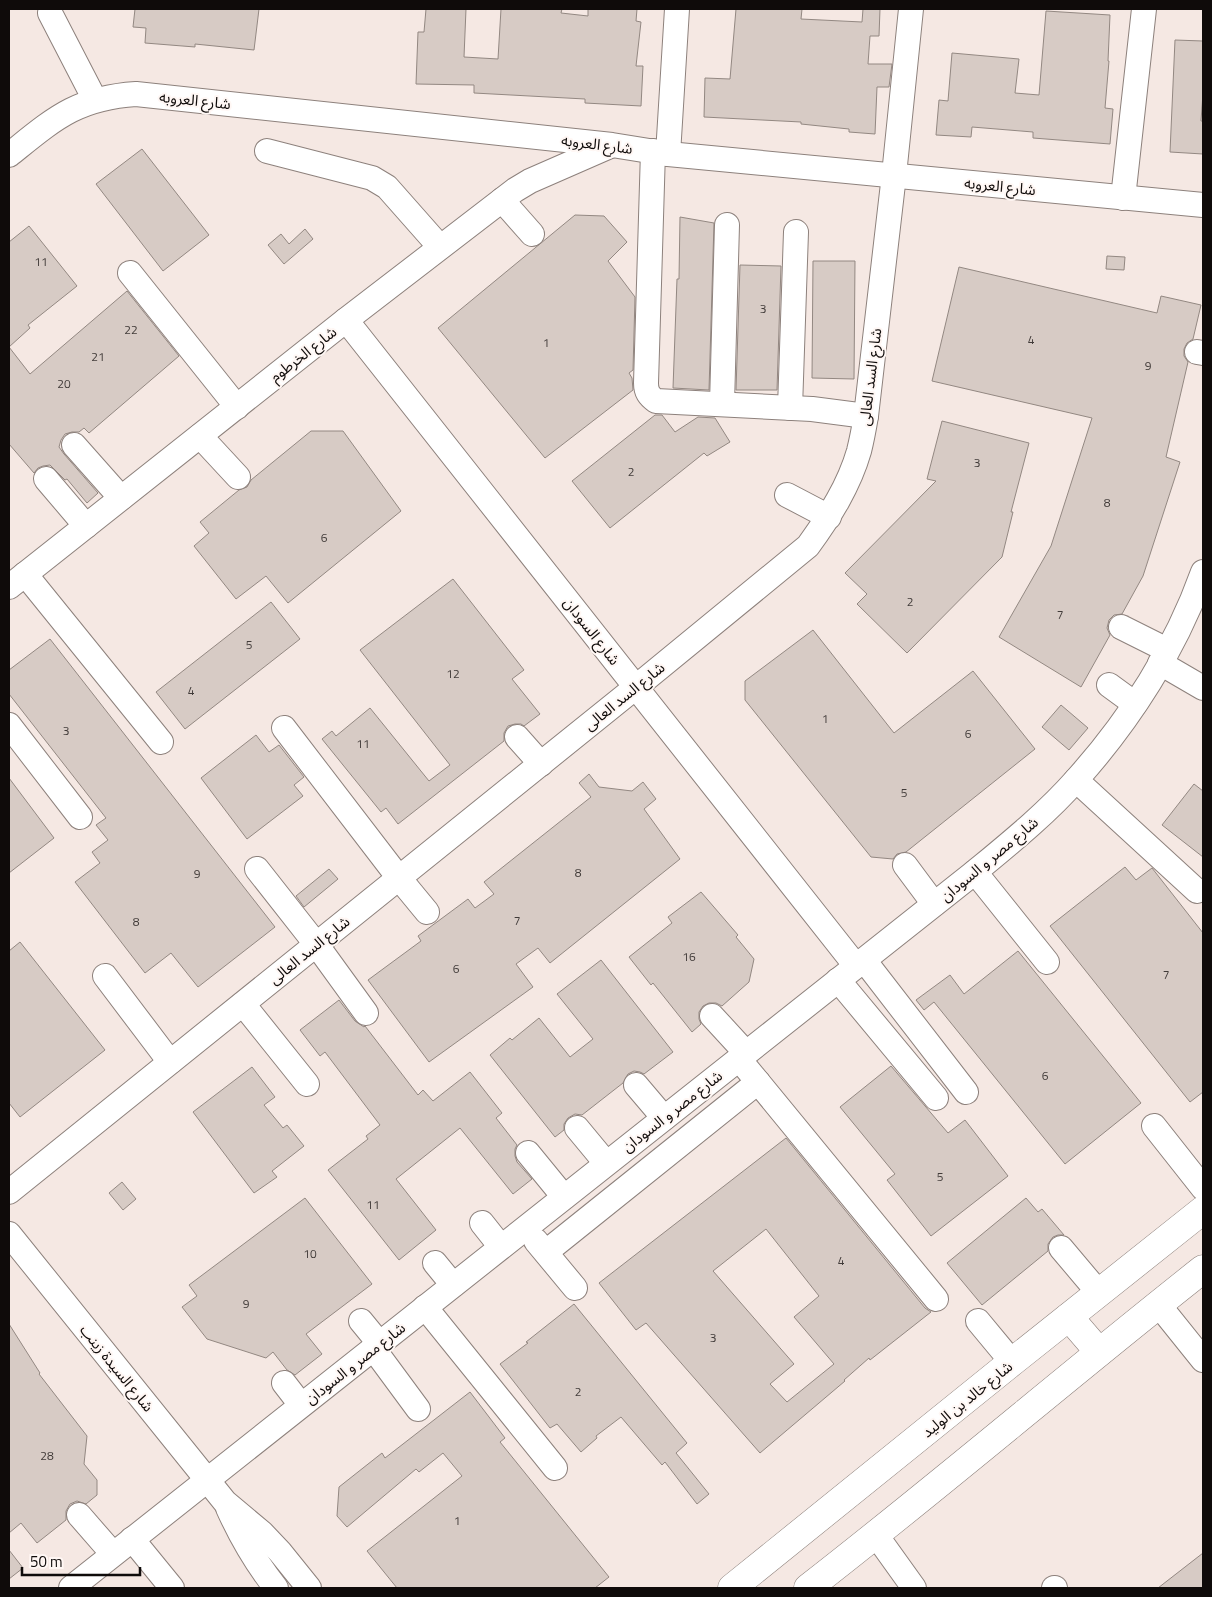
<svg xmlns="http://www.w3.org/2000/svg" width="1212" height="1597" font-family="'Titillium Web','Noto Sans Arabic',sans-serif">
<rect width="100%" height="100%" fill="#f5e8e3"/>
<g fill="#d7cbc5" stroke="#938882" fill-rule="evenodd">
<polygon points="135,9 259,9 254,50 195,44 195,47 145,43 146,28 133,27"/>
<polygon points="426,9 466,9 464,57 498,59 501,9 562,9 561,13 588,16 588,9 637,9 636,21 641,22 636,66 643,66 641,106 585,103 585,99 474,93 474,85 416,84 418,32 424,32"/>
<polygon points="736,9 802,9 801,19 862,22 863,9 880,9 879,36 870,36 868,64 892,64 889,87 877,87 875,134 849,132 849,129 801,124 801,122 704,117 705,78 730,79"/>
<polygon points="1046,11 1110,15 1108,61 1109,61 1105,108 1113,109 1110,144 1033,138 1033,132 972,127 971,137 936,135 939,100 948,101 952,53 1019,59 1015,93 1039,95"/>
<polygon points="1175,40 1203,41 1203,93 1201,121 1203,121 1203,154 1170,152"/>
<polygon points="142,149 209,235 163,271 96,184"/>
<polygon points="575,215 604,216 627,242 608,261 635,297 633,370 629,373 632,378 633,390 545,458 438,328"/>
<polygon points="680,217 714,223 709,390 673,388 677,279 679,279"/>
<polygon points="29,226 77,286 28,325 30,328 9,347 9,242"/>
<polygon points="305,229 313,239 284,264 268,245 281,234 289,244"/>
<polygon points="1107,256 1125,257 1124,270 1106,269"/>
<polygon points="813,261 855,261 854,379 812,378"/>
<polygon points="740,265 781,266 777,390 736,390"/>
<polygon points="959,267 1157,313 1161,296 1201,305 1193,339 1187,343 1184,349 1184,356 1188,362 1166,457 1180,462 1143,576 1122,614 1114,615 1109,620 1107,628 1110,635 1081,687 999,637 1051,546 1092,418 932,381"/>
<polygon points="127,291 179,356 89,433 84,428 79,432 72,432 65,434 61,440 59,447 64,454 98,493 87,503 67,479 65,480 50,465 43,466 38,468 34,473 9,444 9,347 30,374"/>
<polygon points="655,415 662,415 675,432 698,417 715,418 730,442 707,456 704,453 610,528 572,481"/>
<polygon points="942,421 1029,443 1011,512 1013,512 1002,557 907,653 857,604 867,594 845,573 936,481 927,479"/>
<polygon points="311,431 343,431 401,511 288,603 266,576 236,599 194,546 209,533 200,522 239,490 247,487 251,480"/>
<polygon points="453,579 524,670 512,679 540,714 524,726 521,724 515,724 508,726 504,733 504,741 398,824 386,808 381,812 322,739 332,731 336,736 370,708 429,781 450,765 360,650"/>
<polygon points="271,602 300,639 185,729 156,692"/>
<polygon points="813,630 894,733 973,671 1035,749 906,852 897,854 893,859 871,857 745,700 745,681"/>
<polygon points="50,639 275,927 198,987 171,953 145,973 75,882 100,863 92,852 108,840 96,825 106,818 9,694 9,670"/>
<polygon points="1061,705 1088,728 1069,750 1042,727"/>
<polygon points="256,735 269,752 279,745 304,777 294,785 303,796 247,839 201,778"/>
<polygon points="589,774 599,787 632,791 643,782 656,799 644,809 680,859 550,963 538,948 516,964 533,987 429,1062 368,980 421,941 418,936 468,899 475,908 494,894 484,882 591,797 579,783"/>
<polygon points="9,778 54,838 9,873"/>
<polygon points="1194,784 1203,791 1203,857 1162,825"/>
<polygon points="1125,867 1136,880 1152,868 1203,933 1203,1092 1190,1102 1050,926"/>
<polygon points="329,869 338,879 304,907 296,896"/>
<polygon points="701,892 738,935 736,937 754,959 749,982 722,1006 716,1003 709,1003 703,1006 699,1012 699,1019 701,1024 692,1032 653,983 651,985 629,957 672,923 668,917"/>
<polygon points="20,942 105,1050 20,1117 9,1103 9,951"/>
<polygon points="1018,951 1141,1103 1065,1164 934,1002 924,1010 916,1000 950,975 964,994"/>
<polygon points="601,960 673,1052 644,1074 640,1072 634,1071 628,1074 623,1083 582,1115 575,1114 568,1118 564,1124 564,1130 555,1137 490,1055 510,1038 512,1040 539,1018 570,1057 593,1039 557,994"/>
<polygon points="339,1000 355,1021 364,1027 365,1026 418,1095 423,1090 433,1101 470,1072 502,1113 496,1118 517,1145 515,1149 515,1156 517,1162 532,1179 513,1194 460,1128 396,1179 436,1230 399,1260 328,1170 368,1139 366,1136 380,1125 325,1052 320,1056 300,1030"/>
<polygon points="891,1066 948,1133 965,1120 1008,1176 931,1236 887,1180 895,1174 840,1107"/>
<polygon points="252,1067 275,1097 264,1105 283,1128 287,1125 304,1146 272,1171 277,1177 254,1193 193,1112"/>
<path d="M786 1138 925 1308 931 1312 870 1360 869 1358 844 1380 845 1381 760 1453 646 1323 636 1330 599 1283ZM766 1229 819 1296 794 1317 834 1364 787 1402 770 1384 794 1364 713 1271Z"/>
<polygon points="122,1182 136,1199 123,1210 109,1193"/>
<polygon points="305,1198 372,1284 306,1334 322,1354 295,1375 287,1370 273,1352 266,1358 207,1339 182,1307 197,1296 189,1285"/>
<polygon points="1026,1198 1038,1212 1042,1209 1064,1235 1058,1235 1053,1237 1048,1244 1048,1251 982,1305 947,1263"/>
<polygon points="574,1304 687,1443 676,1453 709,1494 697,1504 665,1462 662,1465 621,1417 596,1436 597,1438 581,1452 557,1424 550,1428 500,1364 528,1343 526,1342"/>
<polygon points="9,1324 40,1373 39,1374 87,1436 84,1464 97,1480 97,1495 86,1504 77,1501 70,1504 66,1511 66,1520 37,1543 21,1523 9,1533"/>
<polygon points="470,1392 505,1438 500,1442 609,1577 595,1588 397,1588 367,1551 462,1476 443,1453 419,1472 416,1469 347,1527 337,1516 339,1487 382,1453 385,1458"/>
<polygon points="9,1550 23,1568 9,1579"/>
<polygon points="1203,1553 1203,1588 1158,1588"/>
</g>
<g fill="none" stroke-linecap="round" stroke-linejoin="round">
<defs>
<g id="minor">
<polyline points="50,13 95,100"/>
<polyline points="267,151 372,178 387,187 440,247"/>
<path d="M653 151 646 383C646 392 649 396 656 401L812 409 866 416"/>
<polyline points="668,154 677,9"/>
<path d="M9 155C54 119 76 98 136 94L612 145 668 154 1203 205"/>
<polyline points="1123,198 1144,9"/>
<polyline points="502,200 532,234"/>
<polyline points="130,273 237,407"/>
<polyline points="346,320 856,966"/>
<polyline points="1197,352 1203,353"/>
<polyline points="722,404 727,225"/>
<polyline points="790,408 796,232"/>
<polyline points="200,436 238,477"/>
<polyline points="74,445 121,498"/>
<polyline points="46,479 86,526"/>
<polyline points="787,495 829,517"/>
<polyline points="25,574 161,742"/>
<polyline points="9,587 346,320 515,190 530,181 610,146"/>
<polyline points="1121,627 1167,650"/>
<polyline points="1160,663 1203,688"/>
<polyline points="1109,685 1135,704"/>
<polyline points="9,725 80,817"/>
<polyline points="284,728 399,878 427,912"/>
<polyline points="517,737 541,764"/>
<polyline points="1076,780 1197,891"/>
<polyline points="905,865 934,904"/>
<polyline points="257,869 316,944 366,1013"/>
<polyline points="975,872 1047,962"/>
<polyline points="864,960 966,1092"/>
<polyline points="105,976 170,1062"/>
<polyline points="838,980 936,1098"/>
<polyline points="243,1004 307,1084"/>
<polyline points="712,1016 746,1053"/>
<polyline points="739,1059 936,1299"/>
<polyline points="636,1085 664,1118"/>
<polyline points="1154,1126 1203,1188"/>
<polyline points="577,1128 606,1163"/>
<polyline points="528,1153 564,1197"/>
<path d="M9 1192 636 687 808 546C829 517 849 486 859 451 862 439 864 428 866 416L894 175 911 9"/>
<polyline points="482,1223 501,1247"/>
<polyline points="9,1234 225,1502 262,1533 280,1552 309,1588"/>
<polyline points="536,1241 575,1288"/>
<polyline points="1061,1248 1099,1293"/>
<polyline points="546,1252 758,1082"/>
<polyline points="435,1263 453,1285"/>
<polyline points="1158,1304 1203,1360"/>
<polyline points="425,1307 555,1468"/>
<polyline points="361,1321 379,1343"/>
<polyline points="978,1321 1012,1362"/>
<polyline points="373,1348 418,1409"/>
<polyline points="284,1383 301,1405"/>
<path d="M228 1508C241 1537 256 1563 276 1588"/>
<polyline points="79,1515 113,1554"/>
<polyline points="876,1535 914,1588"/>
<polyline points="132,1539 172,1588"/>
<path d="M71 1588 975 872C1010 843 1046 814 1076 780 1130 720 1176 648 1203 572"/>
<polyline points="1054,1588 1055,1588"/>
</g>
<g id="major">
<polyline points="1069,1317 1099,1352"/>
<polyline points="732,1588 1012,1362 1203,1210"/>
<path d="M808 1588C942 1484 1070 1374 1203 1269"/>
</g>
</defs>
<use href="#minor" stroke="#8d817c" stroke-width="26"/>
<use href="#major" stroke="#8d817c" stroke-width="29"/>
<use href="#minor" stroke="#fff" stroke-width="24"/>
<use href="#major" stroke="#fff" stroke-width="28"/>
</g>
<g text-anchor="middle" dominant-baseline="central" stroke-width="4" stroke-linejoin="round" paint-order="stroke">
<g font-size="12" fill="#413b39">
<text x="41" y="261">11</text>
<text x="763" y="308">3</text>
<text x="131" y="329">22</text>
<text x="1031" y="339">4</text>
<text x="546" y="342">1</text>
<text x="98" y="356">21</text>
<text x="1148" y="365">9</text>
<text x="64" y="383">20</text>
<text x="977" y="462">3</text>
<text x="631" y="471">2</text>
<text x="1107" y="502">8</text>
<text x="324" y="537">6</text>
<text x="910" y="601">2</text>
<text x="1060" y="614">7</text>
<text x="249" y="644">5</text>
<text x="453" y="673">12</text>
<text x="191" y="690">4</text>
<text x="825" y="718">1</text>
<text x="66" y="730">3</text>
<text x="968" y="733">6</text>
<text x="363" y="743">11</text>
<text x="904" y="792">5</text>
<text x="578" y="872">8</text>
<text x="197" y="873">9</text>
<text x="517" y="920">7</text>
<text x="136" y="921">8</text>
<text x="689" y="956">16</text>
<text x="456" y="968">6</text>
<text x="1166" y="974">7</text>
<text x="1045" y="1075">6</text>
<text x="940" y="1176">5</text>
<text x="373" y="1204">11</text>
<text x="310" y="1253">10</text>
<text x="841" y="1260">4</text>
<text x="246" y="1303">9</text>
<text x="713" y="1337">3</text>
<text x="578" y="1391">2</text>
<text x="47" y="1455">28</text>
<text x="457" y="1520">1</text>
</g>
<g font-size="15" fill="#0f0b0a" stroke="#fff7f4">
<text transform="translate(195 100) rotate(6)">شارع العروبه</text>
<text transform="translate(597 144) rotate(7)">شارع العروبه</text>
<text transform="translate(1000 186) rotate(6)">شارع العروبه</text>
<text transform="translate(303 354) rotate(-38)">شارع الخرطوم</text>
<text transform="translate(870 377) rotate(-83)">شارع السد العالى</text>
<text transform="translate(592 631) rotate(52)">شارع السودان</text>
<text transform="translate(624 696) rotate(-39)">شارع السد العالى</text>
<text transform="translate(989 859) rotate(-40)">شارع مصر و السودان</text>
<text transform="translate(309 950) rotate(-39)">شارع السد العالى</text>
<text transform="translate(672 1111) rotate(-38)">شارع مصر و السودان</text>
<text transform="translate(355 1363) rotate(-38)">شارع مصر و السودان</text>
<text transform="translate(117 1368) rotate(51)">شارع السيدة زينب</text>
<text transform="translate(967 1399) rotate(-39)">شارع خالد بن الوليد</text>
</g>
</g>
<rect width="1212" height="1597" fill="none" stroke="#0f0b0a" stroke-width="20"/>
<path d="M22 1567v8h118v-8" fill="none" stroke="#0f0b0a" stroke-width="2.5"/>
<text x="30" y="1567" font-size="15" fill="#0f0b0a" stroke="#fff7f4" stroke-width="4" paint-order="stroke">50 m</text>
</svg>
